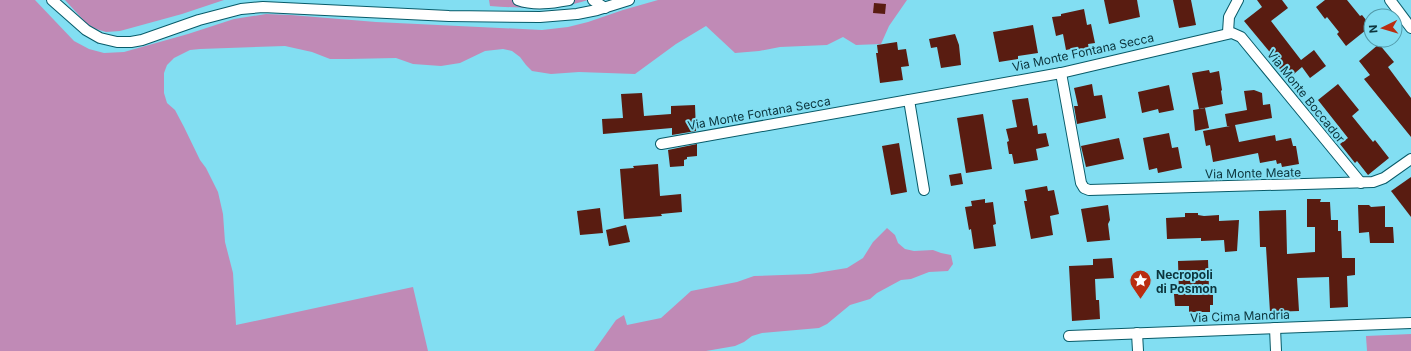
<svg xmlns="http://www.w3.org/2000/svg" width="1411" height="351" font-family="Inter,sans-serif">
<rect width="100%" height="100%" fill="#82def2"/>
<g fill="#c08ab6">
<polygon points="0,0 35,0 74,41 89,49 104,53 124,52 188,34 234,19 266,14 291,15 376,22 542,30 568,27 588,22 623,10 658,0 907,0 889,26 881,44 856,45 843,37 827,45 780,47 759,51 735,53 706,26 676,44 635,74 579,72 551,74 532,71 526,65 520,57 512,51 503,49 485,51 460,63 441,66 413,64 396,58 348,59 330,59 312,52 285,46 200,49 190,50 174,58 167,65 164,73 164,93 167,103 175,110 184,127 200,160 206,168 218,192 223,214 225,242 233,273 236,325 413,287 428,351 0,351"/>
<polygon points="65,0 224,0 182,14 120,31 106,32 96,29 87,24"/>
<path d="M489 0H588C556 11 522 8 490 6Z"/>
<polygon points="887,228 895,235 898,243 905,249 914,251 933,250 941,253 951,255 953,264 948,271 929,272 911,279 901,280 877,293 870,299 850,305 827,324 819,328 762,333 752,336 744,342 735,346 706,351 594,351 616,320 624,315 627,325 661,318 691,291 737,282 754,276 810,274 847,268 863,258 873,242"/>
<polygon points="1411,334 1411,351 1367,351 1366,336"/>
</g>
<g fill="#591c11">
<polygon points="1104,0 1137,0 1140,17 1109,24"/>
<polygon points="1173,0 1191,0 1196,25 1179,28"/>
<polygon points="1257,0 1282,0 1288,8 1271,21 1301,60 1314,50 1326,66 1310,78 1302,67 1288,79 1275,63 1278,62 1244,21 1262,7"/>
<polygon points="1325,0 1347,0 1360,16 1362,15 1371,26 1346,46 1337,34 1339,32 1327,17 1325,19 1316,7"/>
<polygon points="874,3 886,4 885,14 873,13"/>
<polygon points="1084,9 1087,25 1091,24 1095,43 1088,44 1089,49 1072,52 1071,49 1066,50 1063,34 1056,36 1052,17 1061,16 1061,14"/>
<polygon points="1033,25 1038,53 1018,56 1018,59 999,62 993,32"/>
<polygon points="955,34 959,45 961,65 941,68 937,47 931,48 929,39"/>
<polygon points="897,42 898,50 906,49 909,66 901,67 903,80 880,83 876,53 878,53 877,45"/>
<polygon points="1379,44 1394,62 1388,67 1411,98 1411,137 1364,79 1370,75 1359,61"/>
<polygon points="1209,70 1210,73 1219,71 1222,90 1221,91 1223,104 1199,109 1192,73"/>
<polygon points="1092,84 1094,96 1102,95 1106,118 1077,124 1074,106 1078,106 1074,88"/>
<polygon points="1338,84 1359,110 1352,116 1373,142 1375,140 1389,158 1368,175 1357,161 1355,163 1340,144 1348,138 1318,100"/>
<polygon points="1169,85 1174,110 1159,113 1158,109 1142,113 1138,92"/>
<polygon points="1254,90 1262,93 1263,105 1270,104 1272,118 1235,125 1239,142 1275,135 1276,141 1291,138 1293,146 1296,146 1299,164 1282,167 1281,163 1277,164 1276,160 1260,163 1258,153 1213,162 1210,145 1206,146 1203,131 1230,126 1227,126 1225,114 1247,110 1244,91"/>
<polygon points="642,93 644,116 671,114 671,106 695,105 696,131 672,135 672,128 603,134 602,119 623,118 621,94"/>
<polygon points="1028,98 1033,126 1037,125 1038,134 1046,133 1049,146 1036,149 1038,160 1014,164 1012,154 1009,154 1007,142 1009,141 1006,129 1017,127 1012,100"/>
<polygon points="1205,108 1209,128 1195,131 1193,110"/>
<polygon points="983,114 992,169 966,173 957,118"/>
<polygon points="1169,133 1172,148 1178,147 1182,168 1158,173 1157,168 1149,170 1143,138"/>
<polygon points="1119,138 1124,159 1086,167 1081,146"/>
<polygon points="899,143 907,192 891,195 882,146"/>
<polygon points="697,144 697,156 687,157 687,159 684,160 684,166 670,167 668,150"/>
<polygon points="658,164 660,196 681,194 682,212 661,214 662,216 624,219 620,169 634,168 633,166"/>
<polygon points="961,173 963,184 951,186 949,175"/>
<polygon points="1411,177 1411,217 1391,191"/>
<polygon points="1047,186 1048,191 1054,190 1059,214 1050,216 1053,235 1031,239 1024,201 1027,201 1025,190"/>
<polygon points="985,199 985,203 993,202 996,224 993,225 996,246 974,249 971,229 969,230 965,207 972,206 971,201"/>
<polygon points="1307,199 1321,199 1320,202 1330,202 1331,220 1338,220 1338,231 1341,231 1342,258 1355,258 1355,275 1347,276 1348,307 1330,308 1329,277 1297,278 1299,311 1270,312 1266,247 1260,247 1259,211 1286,210 1287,254 1315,252 1315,227 1307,227"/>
<polygon points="1108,205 1110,220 1108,224 1110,240 1087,242 1081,209"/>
<polygon points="1358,205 1369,205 1371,207 1385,206 1385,227 1393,227 1394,243 1370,243 1369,232 1359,233"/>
<polygon points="600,208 603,233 580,235 577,211"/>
<polygon points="1185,213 1198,213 1198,215 1204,216 1219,215 1219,221 1239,220 1237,251 1225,252 1224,240 1201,241 1201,238 1167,239 1166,218 1185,217"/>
<polygon points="626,225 630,242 609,246 606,230"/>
<polygon points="1112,258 1114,278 1095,279 1096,300 1099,300 1100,319 1072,321 1069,266 1093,265 1093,259"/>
<polygon points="1208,260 1209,289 1213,289 1213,305 1210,305 1210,312 1189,312 1189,306 1175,306 1174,294 1179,294 1178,261"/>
</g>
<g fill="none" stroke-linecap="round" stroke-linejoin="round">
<defs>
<g id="street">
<polyline points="52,0 86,30 100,38 117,42 131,42 142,40 199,20 241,9 263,7 449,16 540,17 577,14 597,10 629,0"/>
<path d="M518 0C535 6 552 3 569 0"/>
<polyline points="593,0 605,8"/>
<polyline points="1390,0 1411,28"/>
<polyline points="1228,32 1229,17 1238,0"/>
<polyline points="1061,73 1081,183 1084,188 1089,190 1373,182 1384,178 1411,159"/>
<polyline points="909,100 924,190"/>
<polyline points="661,144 1061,73 1232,33 1241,37 1361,183"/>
<polyline points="1275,328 1276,351"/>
<polyline points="1137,333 1138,351"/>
<polyline points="1069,336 1411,323"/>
</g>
</defs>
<use href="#street" stroke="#085b69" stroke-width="12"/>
<use href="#street" stroke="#fff" stroke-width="10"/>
</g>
<defs>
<symbol id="sight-pin" viewBox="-11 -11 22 30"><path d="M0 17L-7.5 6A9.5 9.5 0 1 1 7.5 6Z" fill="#b92d10" stroke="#82def2"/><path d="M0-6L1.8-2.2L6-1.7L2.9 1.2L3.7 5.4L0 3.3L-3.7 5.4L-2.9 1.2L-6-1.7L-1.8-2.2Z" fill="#fff"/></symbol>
</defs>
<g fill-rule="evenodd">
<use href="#sight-pin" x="1128" y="268" width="25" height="34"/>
</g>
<g text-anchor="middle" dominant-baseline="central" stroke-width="4" stroke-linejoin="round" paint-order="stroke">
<g font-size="12" fill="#0b343c" stroke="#82def2">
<text transform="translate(1083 52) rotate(-12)">Via Monte Fontana Secca</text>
<text transform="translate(1306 96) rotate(51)">Via Monte Boccador</text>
<text transform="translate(759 113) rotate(-10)">Via Monte Fontana Secca</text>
<text transform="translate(1253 173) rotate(-1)">Via Monte Meate</text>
<text transform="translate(1240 316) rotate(-2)">Via Cima Mandria</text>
</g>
<g font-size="12" font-weight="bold" fill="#0b343c" stroke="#82def2" text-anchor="start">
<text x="1156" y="274">Necropoli<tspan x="1156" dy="14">di Posmon</tspan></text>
</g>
</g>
<g transform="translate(1383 28) rotate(265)"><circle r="19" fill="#82def2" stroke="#529aa9"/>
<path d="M0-3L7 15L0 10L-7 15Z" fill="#b92d10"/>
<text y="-6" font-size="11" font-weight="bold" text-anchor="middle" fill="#0b343c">N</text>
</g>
</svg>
